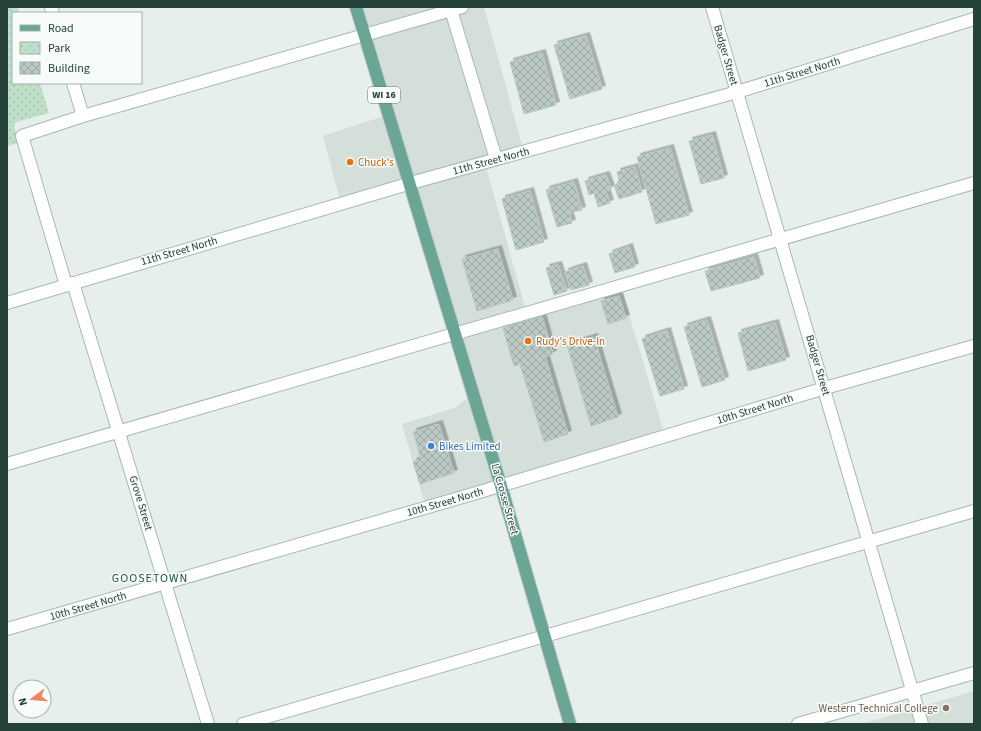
<svg xmlns="http://www.w3.org/2000/svg" width="981" height="731" font-family="'Source Sans 3',sans-serif">
<defs>
<pattern id="park-dots" width="8" height="8" patternUnits="userSpaceOnUse"><rect width="8" height="8" fill="#bfe0c8"/><path d="M2 2h.1M6 6h.1" fill="none" stroke="#a4c1ad" stroke-width="1.8" stroke-linecap="round"/></pattern>
<pattern id="building-cross-hatch" width="8" height="8" patternUnits="userSpaceOnUse"><rect width="8" height="8" fill="#bbcac4"/><path d="M0 0l8 8M0 8l8-8" fill="none" stroke="#98a6a0"/></pattern>
<filter id="shadow"><feDropShadow dx="3.5" dy="-3.5" stdDeviation="0" flood-color="#0004"/></filter>
</defs>
<rect width="100%" height="100%" fill="#e6efeb"/>
<g fill="#d4dfda">
<polygon points="356,7 484,7 524,152 485,163 527,314 621,287 665,436 426,508 402,424 454,408 473,394 411,183 341,204 323,136 390,114"/>
<polygon points="974,691 974,724 862,724"/>
</g>
<polygon fill="url(#park-dots)" points="7,7 17,7 19,13 13,13 13,83 40,83 49,113 16,122 14,126 19,143 7,146"/>
<g fill="url(#building-cross-hatch)" stroke="#b8c9c2" filter="url(#shadow)">
<polygon points="586,36 602,89 570,99 554,45"/>
<polygon points="542,53 556,105 524,114 510,62"/>
<polygon points="712,135 724,178 701,184 689,141"/>
<polygon points="670,148 689,215 656,224 637,157"/>
<polygon points="635,167 642,192 619,199 614,185 620,183 617,172"/>
<polygon points="606,175 611,189 606,191 610,203 598,207 594,193 589,195 585,181"/>
<polygon points="574,182 582,210 569,213 572,223 557,227 546,190"/>
<polygon points="530,191 544,242 516,250 502,199"/>
<polygon points="629,247 635,267 615,273 609,254"/>
<polygon points="498,249 513,300 477,311 462,259"/>
<polygon points="754,257 760,278 711,291 705,271"/>
<polygon points="558,265 567,291 554,295 546,268"/>
<polygon points="583,266 589,285 571,290 565,272"/>
<polygon points="619,296 626,318 608,324 601,301"/>
<polygon points="542,316 553,354 514,366 503,328"/>
<polygon points="707,320 725,380 702,387 684,327"/>
<polygon points="775,323 786,360 748,371 738,333"/>
<polygon points="667,331 684,389 660,396 642,339"/>
<polygon points="594,337 618,417 591,426 567,345"/>
<polygon points="545,356 568,434 544,442 520,364"/>
<polygon points="439,424 454,473 420,484 413,462 421,459 413,432"/>
</g>
<g fill="none" stroke-linecap="round" stroke-linejoin="round">
<defs>
<g id="minor">
<polyline points="51,7 53,13"/>
<polyline points="712,7 922,724"/>
<polyline points="451,10 496,159"/>
<polyline points="73,83 83,116"/>
<polyline points="73,283 208,724"/>
<polyline points="66,285 22,136 83,116 462,7"/>
<polyline points="7,303 411,183 737,92 974,19"/>
<polyline points="7,464 974,183"/>
<polyline points="7,629 473,494 825,388 974,346"/>
<polyline points="243,724 974,511"/>
<polyline points="798,724 974,673"/>
</g>
<polyline id="major" points="356,7 501,486 570,724"/>
</defs>
<use href="#minor" stroke="#a8b8b2" stroke-width="14"/>
<use href="#major" stroke="#c2cac8" stroke-width="14"/>
<use href="#minor" stroke="#fff" stroke-width="12"/>
<use href="#major" stroke="#6aa596" stroke-width="12"/>
</g>
<g fill="#e8710a" stroke="#f7fbf9" stroke-width="1.5">
<circle cx="350" cy="162" r="4"/>
<circle cx="528" cy="341" r="4"/>
</g>
<circle fill="#3f7fe0" stroke="#f7fbf9" stroke-width="1.5" cx="431" cy="446" r="4"/>
<circle fill="#8d6e63" stroke="#f7fbf9" stroke-width="1.5" cx="946" cy="708" r="4"/>
<g text-anchor="middle" dominant-baseline="central" stroke-width="3" stroke-linejoin="round" paint-order="stroke">
<rect fill="#f7fbf9" stroke="#637a73" stroke-width="1" x="368" y="87" width="32" height="16" rx="3"/>
<g font-size="10" font-weight="bold" fill="#24423a">
<text x="384" y="95">WI 16</text>
</g>
<g font-size="11" fill="#24423a" stroke="#f7fbf9">
<text transform="translate(726 55) rotate(74)">Badger Street</text>
<text transform="translate(802 72) rotate(-17)">11th Street North</text>
<text transform="translate(491 161) rotate(-15)">11th Street North</text>
<text transform="translate(179 251) rotate(-16)">11th Street North</text>
<text transform="translate(818 365) rotate(74)">Badger Street</text>
<text transform="translate(755 409) rotate(-17)">10th Street North</text>
<text transform="translate(505 499) rotate(74)">La Crosse Street</text>
<text transform="translate(445 502) rotate(-16)">10th Street North</text>
<text transform="translate(141 503) rotate(73)">Grove Street</text>
<text transform="translate(88 606) rotate(-16)">10th Street North</text>
</g>
<g font-size="11" fill="#c56008" stroke="#f7fbf9" text-anchor="start">
<text x="358" y="162">Chuck's</text>
<text x="536" y="341">Rudy's Drive-In</text>
</g>
<g font-size="11" fill="#366cbe" stroke="#f7fbf9" text-anchor="start">
<text x="439" y="446">Bikes Limited</text>
</g>
<g font-size="11" fill="#785e54" stroke="#f7fbf9" text-anchor="end">
<text x="938" y="708">Western Technical College</text>
</g>
<g font-size="12" letter-spacing="1" fill="#1f5548" stroke="#f7fbf9">
<text x="150" y="578">GOOSETOWN</text>
</g>
</g>
<rect width="981" height="731" fill="none" stroke="#24423a" stroke-width="16"/>
<rect x="12" y="12" width="130" height="72" fill="#f7fbf9" stroke="#a3b1ad"/>
<rect x="20" y="25" width="20" height="6" fill="#6aa596" stroke="#a3b1ad"/>
<text x="48" y="32" font-size="12" fill="#24423a">Road</text>
<rect x="20" y="42" width="20" height="12" fill="url(#park-dots)" stroke="#a3b1ad"/>
<text x="48" y="52" font-size="12" fill="#24423a">Park</text>
<rect x="20" y="62" width="20" height="12" fill="url(#building-cross-hatch)" stroke="#a3b1ad"/>
<text x="48" y="72" font-size="12" fill="#24423a">Building</text>
<g transform="translate(32 699) rotate(254)"><circle r="19" fill="#f7fbf9" stroke="#a3b1ad"/>
<path d="M0-3L7 15L0 10L-7 15Z" fill="#f4845f"/>
<text y="-6" font-size="11" font-weight="bold" text-anchor="middle" fill="#24423a">N</text>
</g>
</svg>
